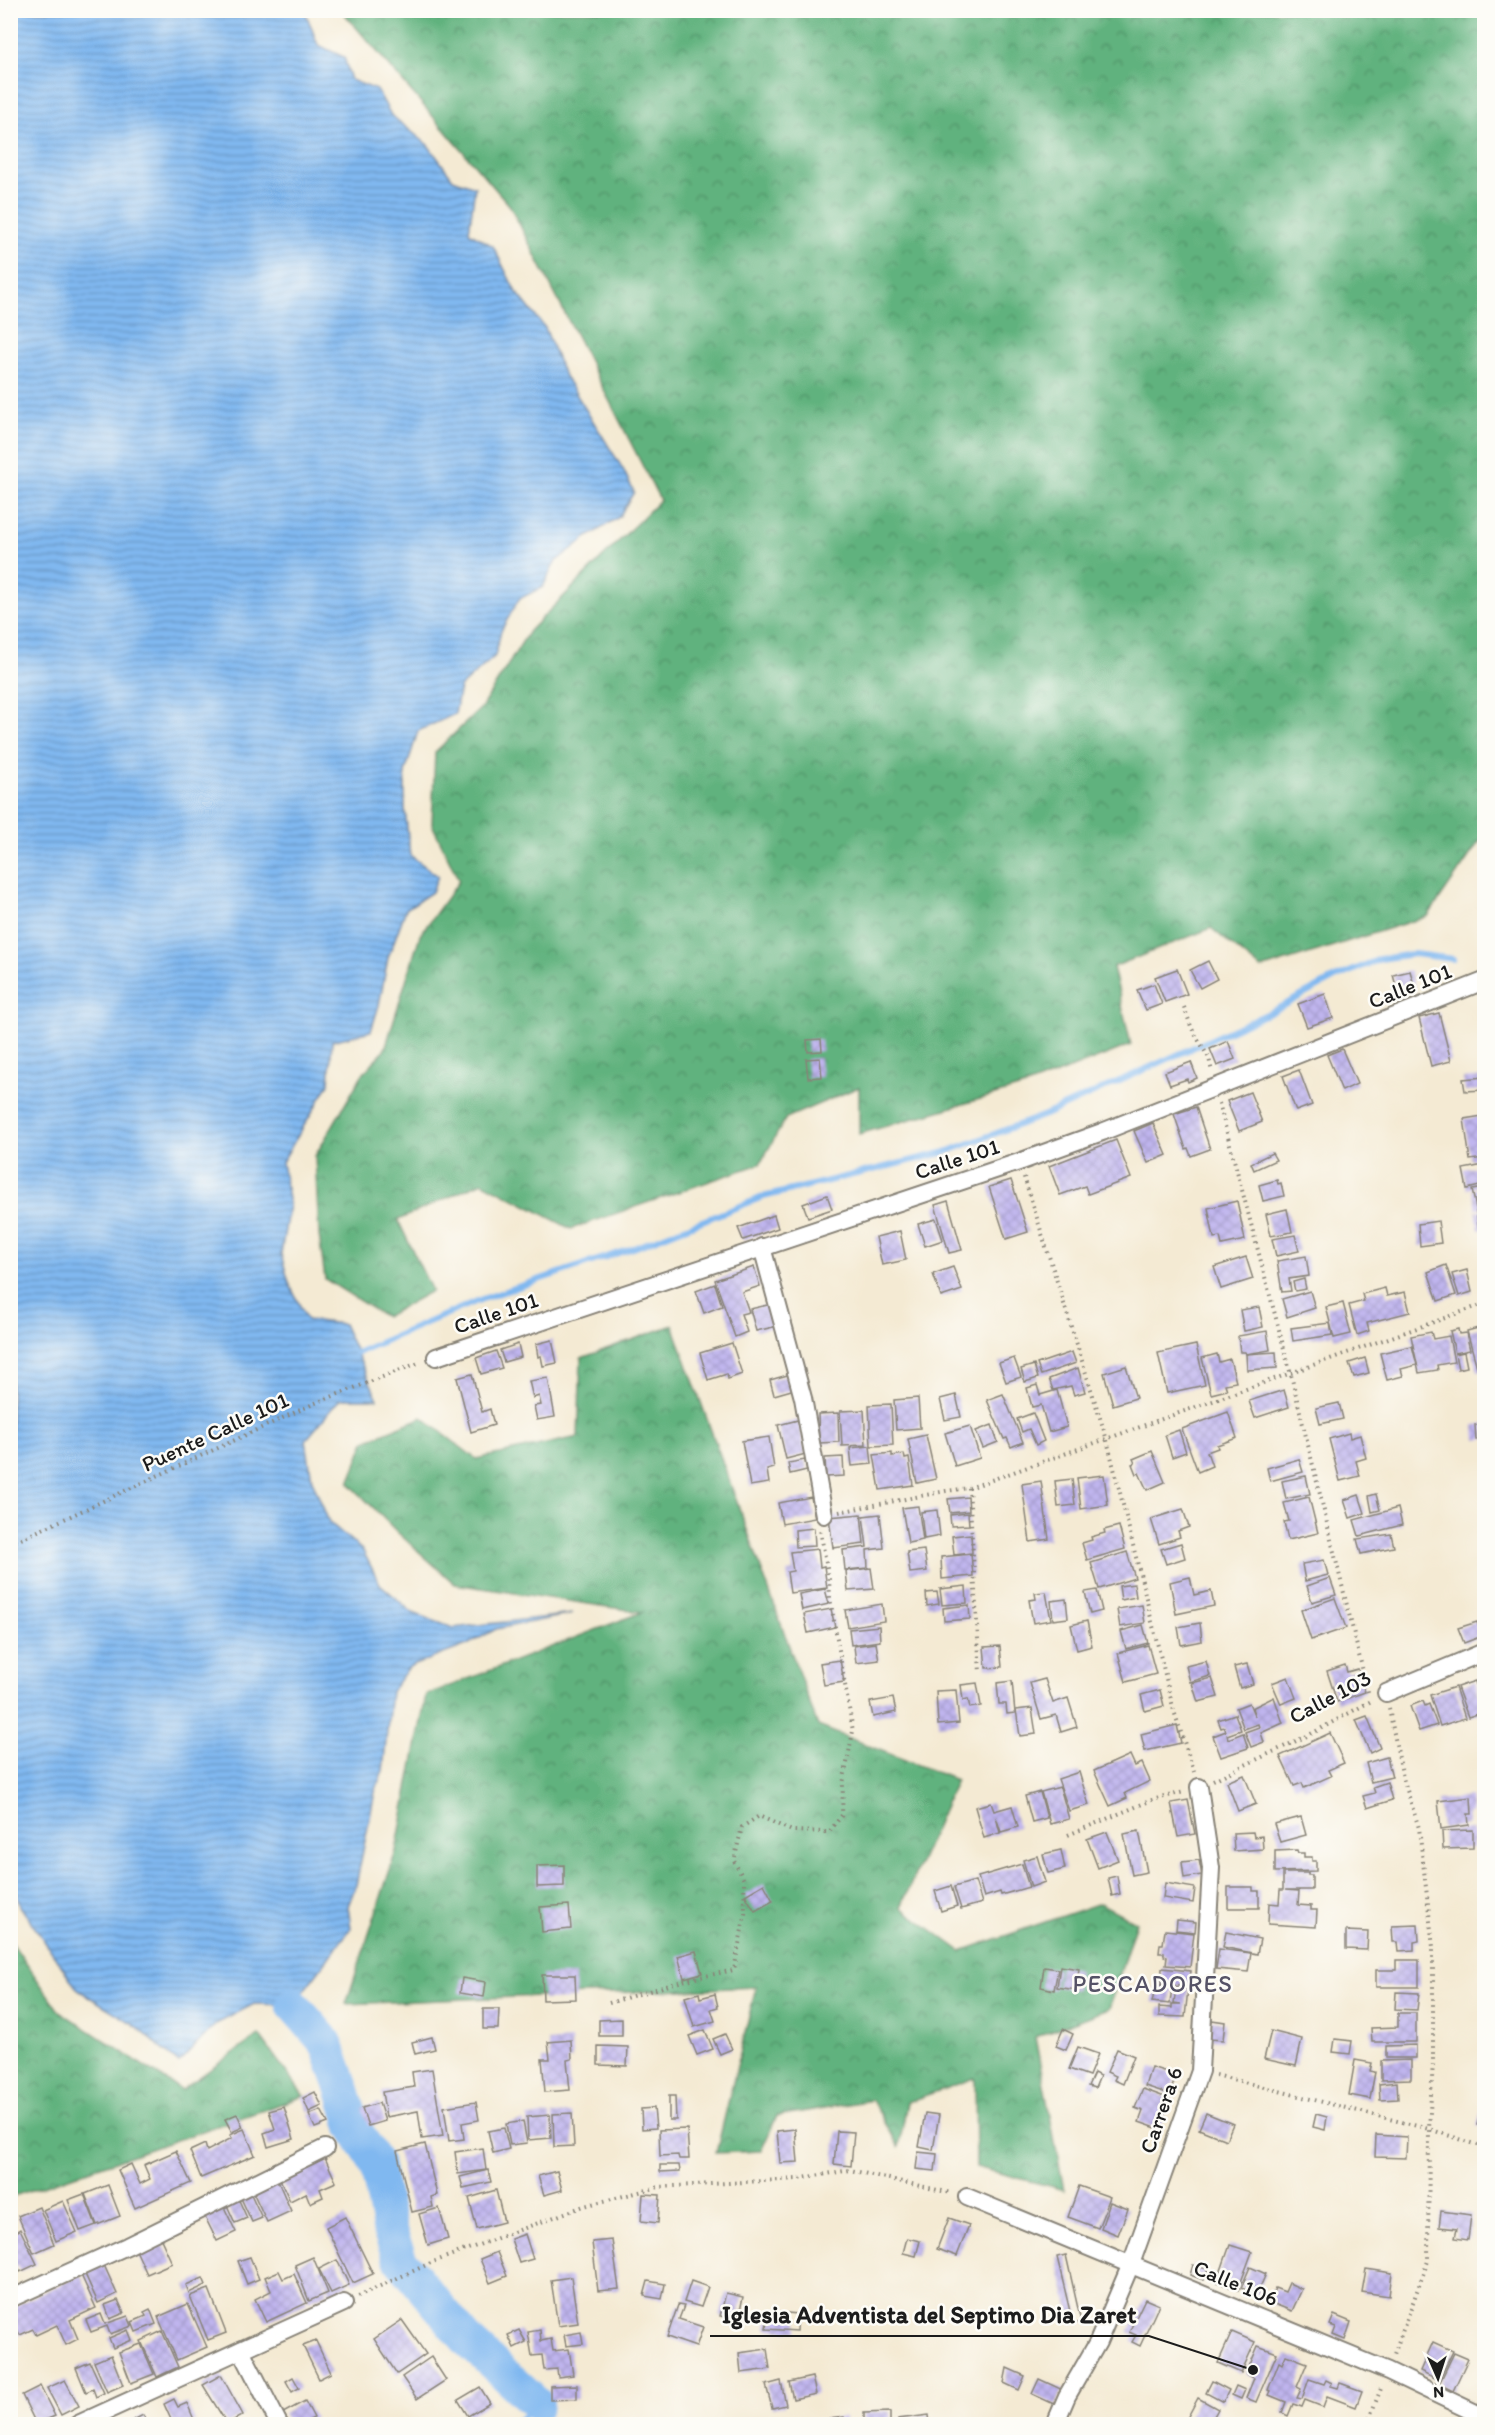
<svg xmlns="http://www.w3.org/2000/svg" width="1495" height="2435" font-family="Itim,sans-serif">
<defs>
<pattern id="forest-crowns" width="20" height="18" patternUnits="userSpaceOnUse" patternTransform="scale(1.5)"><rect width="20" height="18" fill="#60b27e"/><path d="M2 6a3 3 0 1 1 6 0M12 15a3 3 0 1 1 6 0" fill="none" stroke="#4e9066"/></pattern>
<pattern id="water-rules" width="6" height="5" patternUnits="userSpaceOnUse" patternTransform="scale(1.5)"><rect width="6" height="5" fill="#80b8f0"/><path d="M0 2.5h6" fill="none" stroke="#6895c2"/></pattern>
<pattern id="building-cross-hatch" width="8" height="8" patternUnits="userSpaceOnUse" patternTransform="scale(1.5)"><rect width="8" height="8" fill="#c0b5ee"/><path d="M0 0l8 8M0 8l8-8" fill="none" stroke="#a49bcc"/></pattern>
</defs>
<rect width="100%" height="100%" fill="#fdfcf7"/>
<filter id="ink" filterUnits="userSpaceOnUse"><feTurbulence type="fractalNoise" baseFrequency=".0167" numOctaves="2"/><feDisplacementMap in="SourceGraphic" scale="12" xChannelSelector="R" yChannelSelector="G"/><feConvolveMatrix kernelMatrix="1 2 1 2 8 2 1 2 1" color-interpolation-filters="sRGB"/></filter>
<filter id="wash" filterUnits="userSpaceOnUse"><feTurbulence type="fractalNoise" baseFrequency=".008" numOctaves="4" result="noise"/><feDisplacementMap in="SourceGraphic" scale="24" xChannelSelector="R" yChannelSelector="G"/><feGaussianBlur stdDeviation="1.35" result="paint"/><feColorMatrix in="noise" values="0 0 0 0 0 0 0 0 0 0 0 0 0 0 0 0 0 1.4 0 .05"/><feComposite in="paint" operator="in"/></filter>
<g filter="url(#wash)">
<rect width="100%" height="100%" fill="#f4ead3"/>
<g fill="url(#forest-crowns)" stroke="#3e674d" stroke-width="1.5">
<polygon points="342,11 1484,11 1484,835 1428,916 1261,969 1211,928 1113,967 1131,1045 1029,1085 859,1134 859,1087 786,1118 760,1164 571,1229 482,1182 398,1220 432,1291 385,1317 325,1279 319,1235 315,1156 362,1075 385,1049 420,935 459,881 432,824 435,752 481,708 529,631 660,500 510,206"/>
<polygon points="673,1325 818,1726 956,1780 901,1907 961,1951 1100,1903 1136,1922 1109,2009 1035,2037 1064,2190 976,2167 975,2078 907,2102 899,2147 872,2100 777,2116 761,2151 716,2153 756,1987 346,2004 396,1851 426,1695 642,1612 455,1584 397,1532 349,1483 365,1441 422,1417 476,1459 578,1437 581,1358"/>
<polygon points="10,1940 59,2011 181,2090 259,2035 304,2096 11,2197"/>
</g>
<polygon fill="url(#water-rules)" stroke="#4e6a86" stroke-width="1.5" points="299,11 305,11 318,45 344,57 351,80 377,90 391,115 428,145 453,179 475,187 469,232 493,246 515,290 545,328 563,373 623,469 634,492 619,517 586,538 555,562 543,587 519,599 501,631 495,656 460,687 455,714 418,731 405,773 405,809 410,855 438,876 432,892 406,909 388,958 379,1005 371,1031 332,1041 329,1084 282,1162 289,1205 281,1254 289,1283 307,1320 343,1324 378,1399 340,1399 306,1440 312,1480 329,1522 363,1551 380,1584 413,1613 453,1628 573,1614 496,1629 467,1645 409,1667 391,1691 383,1771 375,1792 356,1885 348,1906 351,1928 293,2005 254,2004 216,2024 179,2063 132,2023 78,1990 20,1906 11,1876 11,11"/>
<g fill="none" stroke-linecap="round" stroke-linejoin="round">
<g stroke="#80b8f0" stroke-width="6">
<polyline points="356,1353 482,1299 636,1247 763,1197 946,1152 1045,1115 1269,1013 1335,978 1380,959 1414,954 1453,959"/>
<polyline points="515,2424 537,2404"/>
</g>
<polyline stroke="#80b8f0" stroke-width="34" points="293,2005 326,2043 343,2090 354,2127 376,2163 390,2232 401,2261 468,2341 537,2404"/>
</g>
<g id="blocks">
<g fill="url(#building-cross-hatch)">
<polygon points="1208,961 1217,979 1200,988 1190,970"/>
<polygon points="1177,969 1187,994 1165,1002 1155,977"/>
<polygon points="1410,971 1415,988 1398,993 1393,975"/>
<polygon points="1154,984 1162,1004 1146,1010 1137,990"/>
<polygon points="1325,994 1333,1018 1307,1027 1298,1004"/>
<polygon points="1439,1013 1451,1061 1431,1066 1419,1018"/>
<polygon points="821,1039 822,1051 808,1052 807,1040"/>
<polygon points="1228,1041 1235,1059 1217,1066 1210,1049"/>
<polygon points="1342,1049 1357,1084 1342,1091 1327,1055"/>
<polygon points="820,1058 822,1077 808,1078 806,1059"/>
<polygon points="1191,1062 1197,1078 1188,1082 1187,1079 1170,1085 1165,1072"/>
<polygon points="1299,1070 1312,1105 1296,1111 1283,1076"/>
<polygon points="1484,1077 1484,1090 1465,1091 1463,1079"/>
<polygon points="1250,1092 1262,1122 1239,1131 1227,1101"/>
<polygon points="1484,1098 1484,1158 1470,1160 1464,1119 1483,1116 1480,1099"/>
<polygon points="1196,1107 1210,1149 1191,1156 1188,1148 1186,1149 1174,1114"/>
<polygon points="1153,1123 1167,1155 1148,1163 1134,1131"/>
<polygon points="1116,1140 1131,1178 1088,1194 1085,1186 1060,1195 1049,1166"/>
<polygon points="1272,1153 1276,1160 1254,1170 1251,1163"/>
<polygon points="1484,1165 1484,1185 1467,1189 1463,1169"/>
<polygon points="1011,1180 1028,1232 1006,1239 989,1187"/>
<polygon points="1277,1180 1278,1184 1281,1183 1284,1196 1263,1201 1259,1185"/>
<polygon points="1484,1188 1484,1207 1476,1208 1472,1190"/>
<polygon points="827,1195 832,1209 808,1217 803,1204"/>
<polygon points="948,1201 962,1250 949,1253 935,1205"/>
<polygon points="1237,1201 1245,1240 1222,1245 1220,1237 1214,1238 1208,1208"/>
<polygon points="1287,1209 1292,1232 1271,1236 1266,1214"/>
<polygon points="1484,1209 1484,1229 1479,1230 1476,1211"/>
<polygon points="774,1215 778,1228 743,1240 738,1228"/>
<polygon points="936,1219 943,1240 925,1246 918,1224"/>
<polygon points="1438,1221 1441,1243 1420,1246 1418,1224"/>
<polygon points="900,1231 906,1260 882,1265 876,1237"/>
<polygon points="1295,1235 1299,1251 1276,1256 1272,1239"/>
<polygon points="1306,1256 1309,1276 1289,1279 1291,1291 1282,1292 1277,1261"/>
<polygon points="1246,1257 1253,1279 1221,1289 1214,1267"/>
<polygon points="1446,1265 1456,1295 1438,1301 1428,1272"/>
<polygon points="754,1267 760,1286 742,1292 749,1312 741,1314 747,1332 735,1337 715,1280"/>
<polygon points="953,1267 962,1290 941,1297 933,1274"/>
<polygon points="1467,1270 1472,1292 1459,1296 1452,1274"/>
<polygon points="1304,1279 1306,1289 1295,1291 1293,1282"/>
<polygon points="715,1284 722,1306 704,1313 696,1291"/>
<polygon points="1385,1288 1387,1296 1405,1292 1410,1312 1367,1323 1369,1331 1357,1335 1349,1305 1364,1301 1362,1294"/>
<polygon points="1310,1291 1315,1308 1287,1317 1282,1299"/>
<polygon points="1343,1303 1351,1334 1334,1338 1326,1307"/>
<polygon points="772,1304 778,1326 756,1331 750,1309"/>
<polygon points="1259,1307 1263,1327 1244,1331 1240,1310"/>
<polygon points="1330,1323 1332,1335 1293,1341 1291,1328"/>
<polygon points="1482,1327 1484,1337 1484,1370 1478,1371 1467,1331"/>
<polygon points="1458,1329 1459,1334 1466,1333 1470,1350 1455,1353 1450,1331"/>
<polygon points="1267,1331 1270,1350 1246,1354 1245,1352 1240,1352 1238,1336"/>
<polygon points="1431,1332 1433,1339 1449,1336 1454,1362 1437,1365 1438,1370 1419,1373 1411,1336"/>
<polygon points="552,1340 557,1363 543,1366 541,1356 538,1357 536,1344"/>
<polygon points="732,1343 742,1374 728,1379 727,1374 708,1380 700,1353"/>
<polygon points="518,1344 521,1357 504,1362 500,1350"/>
<polygon points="1196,1345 1205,1385 1167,1393 1158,1353"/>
<polygon points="1412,1346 1417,1365 1401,1369 1403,1376 1387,1380 1380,1353"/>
<polygon points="496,1351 502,1368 481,1374 476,1358"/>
<polygon points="1072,1352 1076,1363 1041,1375 1037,1364"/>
<polygon points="1276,1352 1277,1368 1247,1370 1246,1354"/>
<polygon points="1464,1352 1467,1367 1458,1369 1455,1354"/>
<polygon points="1217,1354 1219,1362 1230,1359 1236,1382 1225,1384 1227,1390 1211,1394 1202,1358"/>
<polygon points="1014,1358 1021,1377 1006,1382 999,1363"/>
<polygon points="1365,1358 1369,1373 1354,1377 1349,1363"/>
<polygon points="1034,1365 1038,1378 1025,1382 1021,1369"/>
<polygon points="1126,1366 1136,1398 1113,1405 1104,1373"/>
<polygon points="1078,1368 1085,1392 1074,1395 1071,1386 1053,1390 1049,1379"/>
<polygon points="472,1374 482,1412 490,1409 494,1425 471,1432 457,1378"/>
<polygon points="791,1374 795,1389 774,1395 770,1380"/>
<polygon points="548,1378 555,1417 537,1420 534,1406 541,1405 539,1396 533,1398 529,1381"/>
<polygon points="1037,1385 1040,1395 1057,1390 1067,1427 1049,1432 1041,1405 1032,1407 1027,1388"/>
<polygon points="1284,1390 1289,1407 1255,1418 1249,1401"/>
<polygon points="1003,1394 1023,1442 1011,1447 1007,1438 1004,1439 987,1400"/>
<polygon points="956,1395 961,1417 945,1420 940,1399"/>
<polygon points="918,1398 920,1428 896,1430 894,1400"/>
<polygon points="1339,1403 1343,1419 1320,1424 1316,1408"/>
<polygon points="891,1404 893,1445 871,1446 869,1405"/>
<polygon points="864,1410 866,1445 842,1446 840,1411"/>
<polygon points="1228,1412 1237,1438 1217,1445 1218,1448 1207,1452 1212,1466 1198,1472 1182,1429"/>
<polygon points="838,1413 839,1442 819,1443 818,1414"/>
<polygon points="1033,1413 1044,1441 1036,1445 1029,1429 1022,1432 1017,1419"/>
<polygon points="798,1420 806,1454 786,1459 778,1425"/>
<polygon points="1484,1424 1484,1439 1476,1440 1475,1425"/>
<polygon points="992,1425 998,1442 983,1448 976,1431"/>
<polygon points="970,1426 980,1458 955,1466 945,1433"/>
<polygon points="1179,1430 1186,1452 1172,1457 1165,1435"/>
<polygon points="1349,1433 1350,1438 1360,1435 1366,1458 1356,1461 1360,1476 1340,1481 1329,1439"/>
<polygon points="926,1435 936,1479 917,1483 908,1439"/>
<polygon points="769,1437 774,1468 767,1470 769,1483 750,1486 742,1441"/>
<polygon points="870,1446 872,1464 852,1466 850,1448"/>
<polygon points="1152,1451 1165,1482 1147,1490 1139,1473 1136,1474 1132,1464 1135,1463 1133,1459"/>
<polygon points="892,1453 892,1456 904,1454 905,1459 909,1458 913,1485 880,1490 874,1455"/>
<polygon points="843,1457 844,1476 826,1477 825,1458"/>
<polygon points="1299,1459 1303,1472 1270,1481 1267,1468"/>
<polygon points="805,1460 807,1470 790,1474 788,1463"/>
<polygon points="1104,1475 1108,1505 1081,1509 1077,1478"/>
<polygon points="1306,1476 1310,1494 1286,1499 1282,1481"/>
<polygon points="1072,1479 1075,1505 1058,1507 1055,1481"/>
<polygon points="1041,1481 1049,1539 1030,1542 1022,1484"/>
<polygon points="1376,1494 1380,1510 1372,1512 1369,1496"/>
<polygon points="1359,1495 1365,1513 1350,1518 1344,1500"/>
<polygon points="811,1497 815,1518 782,1524 778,1503"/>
<polygon points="968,1497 969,1511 950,1513 948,1499"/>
<polygon points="1309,1497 1318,1533 1288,1540 1284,1522 1289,1521 1284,1503"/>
<polygon points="918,1506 923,1540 908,1543 902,1508"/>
<polygon points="1398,1508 1402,1525 1359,1536 1354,1520"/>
<polygon points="1183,1509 1189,1527 1178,1531 1180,1537 1159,1544 1151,1519"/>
<polygon points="937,1510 940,1536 924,1539 921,1512"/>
<polygon points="968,1513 969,1525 951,1526 950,1515"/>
<polygon points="861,1514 864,1544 833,1548 829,1517"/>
<polygon points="880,1514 884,1548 867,1550 868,1568 845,1570 843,1550 867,1547 863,1516"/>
<polygon points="1119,1526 1125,1549 1087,1560 1082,1543 1092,1540 1091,1537 1105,1533 1104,1530"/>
<polygon points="814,1528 815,1546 796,1547 795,1530"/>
<polygon points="971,1534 972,1553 954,1555 952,1536"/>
<polygon points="1391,1534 1394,1547 1361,1554 1357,1539"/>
<polygon points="1181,1543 1185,1558 1166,1564 1161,1549"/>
<polygon points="818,1549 820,1567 824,1566 827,1588 790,1593 787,1572 793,1571 790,1552"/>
<polygon points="924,1550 927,1571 910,1573 907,1552"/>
<polygon points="1127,1552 1135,1578 1099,1589 1091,1563"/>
<polygon points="971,1554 973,1576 942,1579 941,1557"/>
<polygon points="1324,1560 1328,1575 1305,1581 1302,1564"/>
<polygon points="871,1568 874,1589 848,1591 846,1571"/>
<polygon points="1190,1577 1194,1595 1211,1591 1214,1606 1176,1614 1170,1582"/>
<polygon points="1330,1578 1336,1595 1312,1602 1307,1586"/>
<polygon points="1134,1584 1136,1597 1121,1600 1119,1586"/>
<polygon points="966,1586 967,1603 942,1605 940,1589"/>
<polygon points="825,1589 829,1604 802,1610 799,1594"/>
<polygon points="1097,1590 1102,1611 1090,1614 1085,1592"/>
<polygon points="937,1592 939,1604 927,1606 926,1593"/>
<polygon points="1046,1592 1051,1620 1033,1623 1029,1600 1036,1599 1035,1593"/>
<polygon points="1335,1598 1346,1628 1311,1640 1301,1610"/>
<polygon points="1066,1599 1068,1618 1053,1620 1051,1601"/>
<polygon points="882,1604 884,1621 848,1627 845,1610"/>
<polygon points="969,1605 970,1619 944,1621 943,1608"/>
<polygon points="1142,1605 1145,1623 1120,1627 1117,1609"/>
<polygon points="831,1609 835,1627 808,1633 804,1614"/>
<polygon points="1087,1621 1092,1646 1077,1650 1071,1625"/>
<polygon points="1477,1622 1482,1636 1464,1643 1458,1628"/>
<polygon points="1200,1623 1202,1641 1181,1645 1178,1627"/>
<polygon points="1143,1625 1148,1643 1126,1649 1121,1631"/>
<polygon points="879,1626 880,1641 851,1645 849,1629"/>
<polygon points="876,1643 879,1660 856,1663 854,1646"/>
<polygon points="1148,1645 1156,1674 1126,1682 1118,1653"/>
<polygon points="1000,1646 1002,1667 986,1668 984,1647"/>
<polygon points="840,1660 844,1682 824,1685 820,1663"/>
<polygon points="1206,1661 1210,1676 1190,1682 1186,1666"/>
<polygon points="1247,1664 1253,1684 1240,1688 1234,1667"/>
<polygon points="1345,1665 1347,1672 1358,1669 1365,1692 1337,1702 1327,1671"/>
<polygon points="1288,1677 1296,1698 1281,1704 1272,1683"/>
<polygon points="1212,1678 1218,1697 1198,1702 1192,1683"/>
<polygon points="1045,1679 1053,1703 1068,1698 1077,1727 1061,1732 1056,1715 1041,1719 1030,1683"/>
<polygon points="1012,1681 1015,1713 1007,1714 1006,1704 999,1704 997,1683"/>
<polygon points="1475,1681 1484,1712 1468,1717 1457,1687"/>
<polygon points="977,1683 981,1706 970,1708 968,1699 963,1700 961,1685"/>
<polygon points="1455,1687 1465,1718 1440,1726 1430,1695"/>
<polygon points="956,1690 959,1723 938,1725 936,1691"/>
<polygon points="1160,1690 1164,1706 1145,1711 1141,1695"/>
<polygon points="1274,1697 1283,1723 1261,1733 1264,1742 1251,1747 1245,1732 1259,1727 1258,1724 1244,1729 1236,1708 1249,1703 1255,1717 1252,1708"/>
<polygon points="893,1698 896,1712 873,1717 870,1702"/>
<polygon points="1423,1701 1425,1706 1429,1704 1437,1725 1419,1731 1410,1706"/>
<polygon points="1032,1708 1036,1734 1020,1736 1016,1710"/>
<polygon points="1235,1714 1241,1730 1227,1735 1228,1739 1243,1733 1248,1748 1221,1757 1213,1736 1226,1731 1224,1727 1221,1728 1218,1720"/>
<polygon points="1367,1716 1380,1748 1370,1753 1356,1720"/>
<polygon points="1177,1725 1181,1743 1145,1751 1141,1734"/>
<polygon points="1330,1733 1344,1763 1328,1770 1331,1776 1304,1788 1302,1783 1294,1786 1280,1756"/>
<polygon points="1130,1755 1135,1766 1142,1763 1150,1781 1125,1793 1127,1798 1110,1806 1094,1771"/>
<polygon points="1387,1757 1392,1777 1371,1782 1366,1763"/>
<polygon points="1079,1772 1089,1805 1069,1811 1058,1779"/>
<polygon points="1244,1775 1256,1804 1238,1811 1227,1782"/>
<polygon points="1387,1782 1392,1800 1367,1808 1363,1796 1375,1793 1373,1787"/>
<polygon points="1060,1787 1069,1819 1050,1824 1041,1792"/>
<polygon points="1040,1792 1047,1818 1032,1822 1025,1796"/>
<polygon points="1471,1797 1472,1814 1468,1814 1469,1825 1441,1829 1438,1801"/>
<polygon points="1188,1800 1195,1834 1178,1837 1171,1803"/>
<polygon points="991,1803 994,1811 1012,1806 1018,1827 1001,1832 996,1817 1000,1833 984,1838 975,1807"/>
<polygon points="1301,1817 1306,1835 1280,1842 1274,1824"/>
<polygon points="1473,1830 1473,1848 1443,1849 1442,1831"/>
<polygon points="1139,1831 1147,1872 1132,1875 1124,1834"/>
<polygon points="1107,1832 1118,1860 1098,1868 1087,1839"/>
<polygon points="1253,1832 1254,1837 1262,1836 1263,1849 1234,1851 1233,1833"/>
<polygon points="1061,1850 1065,1869 1048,1873 1043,1854"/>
<polygon points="1297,1850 1298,1853 1304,1853 1304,1857 1312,1857 1312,1861 1316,1861 1316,1871 1275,1872 1275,1851"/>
<polygon points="1037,1856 1045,1882 1031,1887 1023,1860"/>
<polygon points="1199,1860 1202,1875 1184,1878 1182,1862"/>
<polygon points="1022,1864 1029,1887 1001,1895 1000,1892 984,1897 978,1877"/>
<polygon points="564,1865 564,1886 537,1887 537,1866"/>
<polygon points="1283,1873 1308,1873 1308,1875 1312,1875 1312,1890 1285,1890 1299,1891 1298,1905 1311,1906 1311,1910 1317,1910 1316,1927 1268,1924 1269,1903 1279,1904 1280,1890 1283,1890"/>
<polygon points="1117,1876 1120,1894 1112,1896 1108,1878"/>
<polygon points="975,1881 982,1903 961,1909 954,1887"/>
<polygon points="1165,1883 1195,1888 1193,1903 1163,1898"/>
<polygon points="764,1884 773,1901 755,1911 745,1895"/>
<polygon points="951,1886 957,1906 941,1911 935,1891"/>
<polygon points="1228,1887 1253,1887 1253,1891 1259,1891 1259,1908 1228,1908"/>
<polygon points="569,1905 571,1929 542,1932 540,1907"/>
<polygon points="1177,1920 1196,1922 1195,1932 1176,1930"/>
<polygon points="1418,1925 1419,1941 1414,1942 1414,1950 1399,1951 1398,1942 1393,1942 1392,1926"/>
<polygon points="1165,1930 1194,1933 1190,1967 1166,1965 1167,1957 1164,1956 1164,1953 1159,1953 1160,1944 1163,1944"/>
<polygon points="1346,1931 1368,1932 1367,1950 1346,1949"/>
<polygon points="1226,1932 1260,1939 1257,1954 1223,1947"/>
<polygon points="1219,1949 1251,1953 1248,1972 1216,1969"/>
<polygon points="696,1951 702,1973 684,1978 678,1956"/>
<polygon points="1396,1960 1419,1960 1419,1987 1376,1987 1376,1970 1396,1970"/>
<polygon points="1060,1966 1079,1969 1076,1990 1057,1987"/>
<polygon points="1044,1967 1058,1969 1054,1990 1041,1987"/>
<polygon points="1162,1968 1191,1971 1189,1987 1161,1984"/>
<polygon points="542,1975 575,1975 576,1999 543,2000"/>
<polygon points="462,1978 486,1982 484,1997 460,1993"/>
<polygon points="1156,1985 1172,1986 1170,2004 1152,2002"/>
<polygon points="1176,1988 1188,1989 1185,2017 1159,2016 1159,2007 1172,2008 1172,2004 1181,2004 1174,2003"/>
<polygon points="1396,1992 1419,1993 1417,2010 1395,2009"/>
<polygon points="699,1993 700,1998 715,1994 718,2007 711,2009 715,2021 694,2027 685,1997"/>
<polygon points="483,2009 499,2009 498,2029 483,2029"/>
<polygon points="1398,2013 1416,2013 1416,2042 1372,2042 1371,2028 1398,2027"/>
<polygon points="622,2019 622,2036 599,2036 599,2020"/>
<polygon points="1212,2020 1225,2022 1223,2040 1209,2039"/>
<polygon points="1063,2029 1073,2034 1066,2050 1056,2046"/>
<polygon points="705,2030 713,2049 697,2055 689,2036"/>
<polygon points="1271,2031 1302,2039 1296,2066 1264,2059"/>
<polygon points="725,2034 732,2049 720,2054 713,2039"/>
<polygon points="432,2037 435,2049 415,2054 412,2042"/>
<polygon points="1335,2039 1352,2041 1350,2054 1333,2052"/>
<polygon points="571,2040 572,2059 567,2060 570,2090 545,2092 542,2059 550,2059 548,2042"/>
<polygon points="1416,2045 1416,2058 1386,2058 1386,2046"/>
<polygon points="598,2046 628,2047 627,2066 598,2065"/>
<polygon points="1078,2047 1098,2054 1089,2076 1069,2069"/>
<polygon points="1117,2049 1134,2056 1123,2084 1114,2080 1116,2076 1107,2072"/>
<polygon points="1355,2060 1372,2063 1370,2071 1375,2072 1370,2099 1349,2095"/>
<polygon points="1411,2060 1411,2079 1381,2080 1381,2061"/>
<polygon points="1151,2067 1176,2075 1170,2094 1145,2086"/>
<polygon points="432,2069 443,2136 422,2139 418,2111 386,2117 382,2092 414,2087 412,2072"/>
<polygon points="1094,2073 1100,2076 1095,2088 1088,2086"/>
<polygon points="1397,2082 1398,2099 1380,2100 1379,2084"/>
<polygon points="1143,2089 1170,2099 1159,2129 1139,2122 1143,2111 1135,2108"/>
<polygon points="315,2092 322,2106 309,2112 303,2098"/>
<polygon points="669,2096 675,2096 676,2120 669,2120"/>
<polygon points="476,2102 479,2120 462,2123 464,2139 449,2141 444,2107"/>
<polygon points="1484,2102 1484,2127 1477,2125"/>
<polygon points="379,2103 385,2121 368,2126 362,2108"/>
<polygon points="284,2107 294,2139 268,2147 264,2133 275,2129 269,2111"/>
<polygon points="654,2108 656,2128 642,2129 641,2109"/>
<polygon points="321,2110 328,2123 315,2128 309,2115"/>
<polygon points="572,2113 574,2146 554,2147 553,2114"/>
<polygon points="925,2113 939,2115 933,2150 919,2147"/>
<polygon points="1206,2113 1233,2124 1226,2140 1199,2129"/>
<polygon points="237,2114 243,2127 232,2132 225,2119"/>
<polygon points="1316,2114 1327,2117 1325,2130 1313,2127"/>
<polygon points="550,2115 551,2138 528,2140 527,2117"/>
<polygon points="523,2121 527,2143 510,2145 506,2124"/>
<polygon points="504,2128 509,2149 493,2153 488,2131"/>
<polygon points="244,2129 255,2155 201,2178 190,2151 205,2144 207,2151 232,2138 230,2135"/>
<polygon points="687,2129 689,2159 679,2159 678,2155 660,2156 659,2130"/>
<polygon points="795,2129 798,2162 780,2163 777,2131"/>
<polygon points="837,2131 854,2132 851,2166 834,2164"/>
<polygon points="1376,2135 1407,2137 1406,2158 1375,2157"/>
<polygon points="425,2144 437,2195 431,2197 433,2207 412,2212 397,2151"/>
<polygon points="483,2148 486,2170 458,2174 455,2152"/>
<polygon points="176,2151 191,2183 135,2208 118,2170 131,2164 140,2184 150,2179 144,2165"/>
<polygon points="918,2152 937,2154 935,2171 916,2169"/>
<polygon points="325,2158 336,2182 320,2189 323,2197 310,2203 306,2193 290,2201 280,2179"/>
<polygon points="660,2165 679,2165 680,2171 660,2172"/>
<polygon points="488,2170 491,2182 463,2188 460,2177"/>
<polygon points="557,2171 562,2190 544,2195 538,2176"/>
<polygon points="277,2179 291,2211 267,2222 252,2190"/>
<polygon points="108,2185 120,2216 97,2225 85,2194"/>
<polygon points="1079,2186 1110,2197 1098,2228 1068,2217"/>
<polygon points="496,2190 504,2222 477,2229 469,2198"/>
<polygon points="250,2192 262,2218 252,2222 240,2196"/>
<polygon points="84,2194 96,2225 80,2231 68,2200"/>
<polygon points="643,2194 660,2195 658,2223 641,2221"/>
<polygon points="238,2198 247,2218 235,2223 226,2203"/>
<polygon points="63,2201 77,2232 56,2241 43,2210"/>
<polygon points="1110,2202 1128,2209 1118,2235 1101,2228"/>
<polygon points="223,2205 236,2232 217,2241 204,2215"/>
<polygon points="39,2207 54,2244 34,2253 18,2216"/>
<polygon points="439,2208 448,2239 428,2245 419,2214"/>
<polygon points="1441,2211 1471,2215 1468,2240 1455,2238 1457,2229 1439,2227"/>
<polygon points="345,2217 373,2274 353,2283 326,2227"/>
<polygon points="949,2218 969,2225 957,2256 937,2249"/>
<polygon points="20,2229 37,2264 20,2272 17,2265 10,2268 10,2243 15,2240 12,2234"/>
<polygon points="525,2234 533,2259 519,2263 511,2239"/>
<polygon points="160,2237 172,2263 147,2274 135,2248"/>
<polygon points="907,2238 920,2241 916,2256 903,2253"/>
<polygon points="612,2240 619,2289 598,2291 592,2242"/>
<polygon points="1230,2245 1252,2252 1238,2290 1217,2282"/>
<polygon points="497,2252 507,2276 490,2283 480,2259"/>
<polygon points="1066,2255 1081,2322 1073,2324 1057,2257"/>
<polygon points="250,2257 259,2279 247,2284 238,2261"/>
<polygon points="313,2257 328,2293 309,2301 295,2265"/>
<polygon points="337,2260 349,2285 331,2293 319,2269"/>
<polygon points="104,2265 117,2294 98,2303 85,2274"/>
<polygon points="1193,2265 1208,2269 1204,2280 1190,2275"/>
<polygon points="1250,2267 1266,2274 1257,2294 1241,2288"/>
<polygon points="1366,2269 1392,2273 1389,2296 1362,2292"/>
<polygon points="279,2271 283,2279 294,2274 307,2303 266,2322 255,2299 271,2291 265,2277"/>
<polygon points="81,2275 96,2308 70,2320 78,2339 66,2345 57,2325 36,2335 33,2329 20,2335 10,2315 10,2308"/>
<polygon points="571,2277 578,2323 558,2326 551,2280"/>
<polygon points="203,2278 206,2285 189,2293 186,2285"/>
<polygon points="648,2281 665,2284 662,2299 644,2296"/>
<polygon points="691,2281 708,2287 701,2307 684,2302"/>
<polygon points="1289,2283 1302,2289 1292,2311 1269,2302 1275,2288 1285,2292"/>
<polygon points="209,2289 226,2333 208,2340 190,2296"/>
<polygon points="726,2293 743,2297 738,2320 720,2316"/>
<polygon points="1145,2299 1159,2305 1140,2346 1132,2342 1136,2335 1129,2332"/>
<polygon points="118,2300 124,2313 110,2319 105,2305"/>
<polygon points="188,2304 207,2347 177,2360 158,2317"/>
<polygon points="678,2305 684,2306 679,2319 703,2327 696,2347 667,2337"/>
<polygon points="150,2309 156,2324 136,2332 132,2322 146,2316 144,2312"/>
<polygon points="776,2312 798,2314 797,2331 766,2329 767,2321 775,2322"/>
<polygon points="101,2314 105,2324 128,2316 132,2326 110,2334 107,2326 91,2332 86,2320"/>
<polygon points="1334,2315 1351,2322 1345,2340 1333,2335 1336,2327 1330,2325"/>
<polygon points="402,2320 426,2354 397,2374 374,2339"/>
<polygon points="128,2330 132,2340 113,2348 109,2338"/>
<polygon points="519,2330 526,2342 514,2348 508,2335"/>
<polygon points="540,2330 541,2341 551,2339 553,2351 569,2349 573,2375 558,2377 557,2369 544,2370 542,2355 532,2356 528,2332"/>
<polygon points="162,2331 178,2367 157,2377 141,2341"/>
<polygon points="581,2332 583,2344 566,2346 564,2335"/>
<polygon points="1232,2332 1255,2342 1241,2373 1218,2363"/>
<polygon points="316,2341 331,2373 319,2379 303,2346"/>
<polygon points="1433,2342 1453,2351 1439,2380 1420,2371"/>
<polygon points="141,2344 154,2374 131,2383 119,2352"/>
<polygon points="1258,2346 1277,2353 1256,2402 1246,2398 1254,2378 1246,2374"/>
<polygon points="767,2349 770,2369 741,2373 739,2353"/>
<polygon points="1454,2353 1468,2359 1453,2391 1439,2384"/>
<polygon points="111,2355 123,2385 107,2392 94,2362"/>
<polygon points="1286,2355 1307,2363 1297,2387 1301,2389 1297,2398 1302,2399 1309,2379 1324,2384 1326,2380 1332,2383 1331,2386 1338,2388 1340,2383 1362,2391 1356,2407 1327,2396 1323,2407 1305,2400 1302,2407 1293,2404 1288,2416 1282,2413 1286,2402 1269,2395 1271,2391 1268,2390 1279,2362 1282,2364"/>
<polygon points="431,2357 446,2380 417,2399 402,2377"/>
<polygon points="90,2362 104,2393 96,2397 93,2389 86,2392 76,2368"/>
<polygon points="1007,2368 1025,2376 1019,2390 1004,2383"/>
<polygon points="221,2375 243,2415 227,2424 203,2385"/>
<polygon points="293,2377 299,2388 292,2392 286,2381"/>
<polygon points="812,2377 816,2394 793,2399 789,2382"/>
<polygon points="1039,2379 1063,2390 1056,2405 1032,2394"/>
<polygon points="65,2380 79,2406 61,2415 47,2388"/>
<polygon points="781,2381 786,2405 772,2408 766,2385"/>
<polygon points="1212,2381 1229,2390 1223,2402 1206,2393"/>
<polygon points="577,2385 577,2399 550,2400 550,2386"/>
<polygon points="40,2386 55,2416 36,2424 22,2395"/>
<polygon points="1236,2386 1245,2390 1241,2399 1232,2395"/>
<polygon points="480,2387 490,2403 468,2416 458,2400"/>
<polygon points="1198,2398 1218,2409 1212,2420 1219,2424 1190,2424 1185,2422"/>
<polygon points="174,2399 178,2407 187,2403 195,2422 189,2424 173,2424 164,2404"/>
<polygon points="305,2401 314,2418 302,2424 290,2424 283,2413"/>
<polygon points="890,2412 890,2424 864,2424 864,2413"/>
<polygon points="143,2415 148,2424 129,2424 128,2423"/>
<polygon points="929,2415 930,2424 899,2424 898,2419"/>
<polygon points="844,2417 845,2424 823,2424 822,2420"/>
<polygon points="781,2419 781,2424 741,2424 741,2423"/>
</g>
</g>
</g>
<g filter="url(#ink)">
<use href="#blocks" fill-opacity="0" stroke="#888378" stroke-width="1.5"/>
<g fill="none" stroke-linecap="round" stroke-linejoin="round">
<defs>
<g id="street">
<polyline points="762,1247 803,1398 824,1515"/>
<polyline points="436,1357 1019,1162 1102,1132 1484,981"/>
<polyline points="1386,1693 1484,1652"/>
<polyline points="967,2197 1388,2371 1484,2417"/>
<polyline points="10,2299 127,2246 325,2148"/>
<polyline points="241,2350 279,2424"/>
<polyline points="78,2424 344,2303"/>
<polyline points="1055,2424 1067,2396 1098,2342 1131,2264 1200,2071 1211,1868 1199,1787"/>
</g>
</defs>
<use href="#street" stroke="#888378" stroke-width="20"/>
<g stroke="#888378" stroke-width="4" stroke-dasharray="1.5 4.5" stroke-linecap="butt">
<polyline points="1184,1007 1192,1029 1209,1058 1212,1072"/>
<polyline points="1219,1103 1291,1375 1368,1692"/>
<polyline points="1024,1177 1107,1440 1174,1711 1194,1772"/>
<polyline points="969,1488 980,1673"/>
<polyline points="839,1512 946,1491 969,1488 1484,1304"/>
<polyline points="10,1544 313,1404 421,1362"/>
<polyline points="1389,1709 1403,1778 1419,1828 1433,1947 1433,2062 1429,2129 1428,2261 1393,2357"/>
<polyline points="1213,1780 1309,1735 1373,1700"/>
<polyline points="1068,1835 1152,1800 1184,1792"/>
<polyline points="609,2003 686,1980 734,1970 745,1914 744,1880 734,1861 742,1827 759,1816 792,1831 829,1832 842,1815 843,1784 853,1731 830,1598 829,1578 820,1530"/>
<polyline points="1216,2075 1429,2129 1484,2147"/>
<polyline points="358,2296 433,2262 584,2206 659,2187 797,2179 850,2170 951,2193"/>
<polyline points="1367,2424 1382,2386"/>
</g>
<use href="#street" stroke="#fff" stroke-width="16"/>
</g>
</g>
<g text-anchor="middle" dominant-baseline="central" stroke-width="5" stroke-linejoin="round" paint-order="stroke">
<g font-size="22" fill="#1c1c1c" stroke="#fdfcf7">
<text transform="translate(1410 986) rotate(-22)">Calle 101</text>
<text transform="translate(957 1159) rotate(-18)">Calle 101</text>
<text transform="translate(496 1313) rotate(-19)">Calle 101</text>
<text transform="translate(215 1432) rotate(-25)">Puente Calle 101</text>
<text transform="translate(1330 1697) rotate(-28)">Calle 103</text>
<text transform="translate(1161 2110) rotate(-71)">Carrera 6</text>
<text transform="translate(1236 2283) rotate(22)">Calle 106</text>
</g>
<g font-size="24" letter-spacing="1.5" fill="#555266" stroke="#fdfcf7">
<text x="1153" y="1983">PESCADORES</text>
</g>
</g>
<path fill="none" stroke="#1c1c1c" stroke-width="2" d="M1253 2370L1149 2336H710"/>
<circle fill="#1c1c1c" stroke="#fdfcf7" stroke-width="2" cx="1253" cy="2370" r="6"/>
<g font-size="24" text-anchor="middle" font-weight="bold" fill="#1c1c1c" stroke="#fdfcf7" stroke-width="5" stroke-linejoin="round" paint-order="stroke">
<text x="929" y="2323">Iglesia Adventista del Septimo Dia Zaret</text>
</g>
<rect width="1495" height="2435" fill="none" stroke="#fdfcf7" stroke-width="36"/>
<g transform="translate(1438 2378) rotate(177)" stroke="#fdfcf7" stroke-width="4.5" paint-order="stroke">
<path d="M0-4.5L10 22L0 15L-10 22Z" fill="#1c1c1c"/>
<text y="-9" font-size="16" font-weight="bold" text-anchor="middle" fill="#1c1c1c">N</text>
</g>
</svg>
